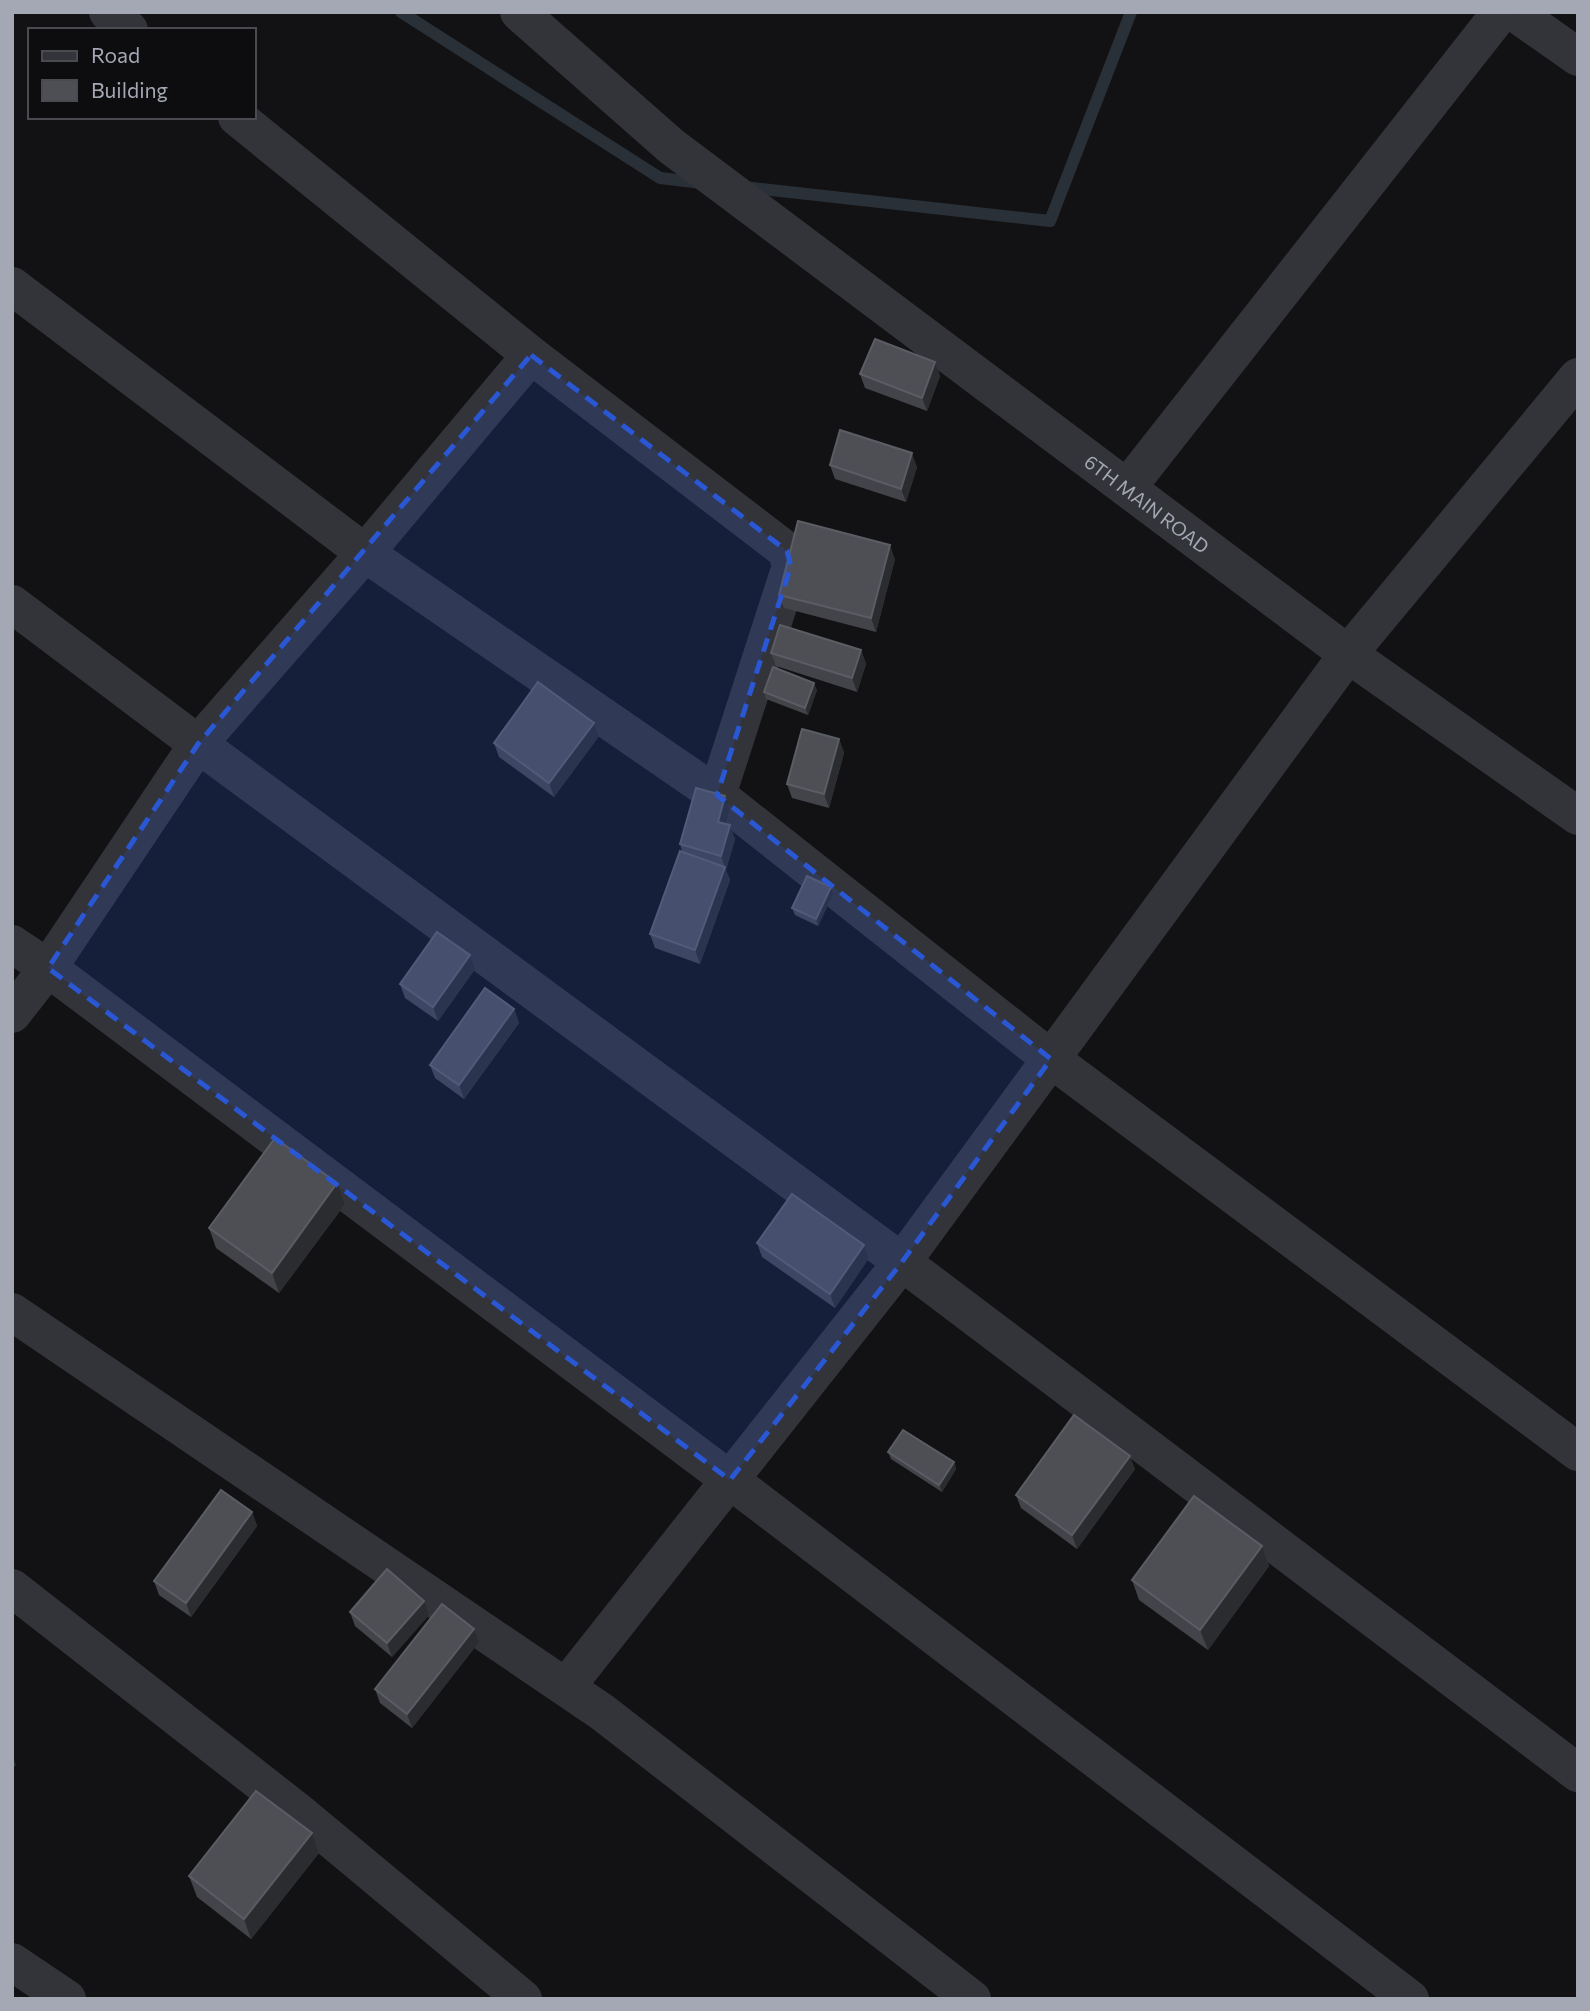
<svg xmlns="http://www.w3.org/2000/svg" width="1590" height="2011" font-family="Commissioner,sans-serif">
<rect width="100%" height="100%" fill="#121214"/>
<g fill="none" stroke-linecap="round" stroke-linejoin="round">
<g stroke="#293037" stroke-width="12">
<polyline points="401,12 660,178 702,183"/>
<polyline points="744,187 1050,221 1131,12"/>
</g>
<g stroke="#333439" stroke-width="38">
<polyline points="108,12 129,30"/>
<polyline points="1514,12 1578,57"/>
<polyline points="12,286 365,553 717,795 791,566 787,551 531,355 237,117"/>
<polyline points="1127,488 1501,12"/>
<polyline points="12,604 198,744 902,1262 1578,1773"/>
<polyline points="717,795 1051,1059 1578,1452"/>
<polyline points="12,944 48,968 730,1480 1410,1999"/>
<polyline points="12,1014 48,968 198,744 365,553 531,355"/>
<polyline points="12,1312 602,1712 972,1999"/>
<polyline points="12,1588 302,1815 523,1999"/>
<polyline points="566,1687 902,1262 1348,654 1578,377"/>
<polyline points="12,1962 67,1999"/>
</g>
<path stroke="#333439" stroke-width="38" id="s1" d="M519 12 671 146 1348 654 1578 816"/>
</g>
<g fill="#434449">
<polygon points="935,362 940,376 927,411 865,388 860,374"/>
<polygon points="830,465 917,467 906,502 835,479"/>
<polygon points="895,559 876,632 784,608 779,595"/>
<polygon points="861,650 866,664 857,692 776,666 771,653"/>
<polygon points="817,690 808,715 766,699 764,692"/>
<polygon points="594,723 599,736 554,797 499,757 494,743"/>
<polygon points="839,739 844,753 829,808 792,798 787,784"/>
<polygon points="730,809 726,824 735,839 726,870 730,880 700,964 655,948 650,934 682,851 680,844"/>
<polygon points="831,887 833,894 818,926 795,915 792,908"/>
<polygon points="470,955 475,969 438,1021 405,998 400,984"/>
<polygon points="514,1009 519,1023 464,1099 435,1078 430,1065"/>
<polygon points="337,1183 345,1204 279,1293 216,1248 209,1228"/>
<polygon points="757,1243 864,1245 869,1258 835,1308 762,1257"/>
<polygon points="888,1452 954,1462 956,1469 942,1492 891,1459"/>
<polygon points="1135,1469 1077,1549 1021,1508 1016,1495"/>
<polygon points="252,1512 257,1526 191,1617 159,1595 154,1581"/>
<polygon points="1262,1546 1269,1566 1208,1650 1139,1600 1132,1580"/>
<polygon points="350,1612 429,1615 392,1657 355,1626"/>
<polygon points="479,1642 412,1728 380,1703 375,1689"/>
<polygon points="312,1833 319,1853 251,1939 197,1897 189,1876"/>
</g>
<g fill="#2b2c2f">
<polygon points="935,362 940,376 927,411 922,398"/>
<polygon points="912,453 917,467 906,502 901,489"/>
<polygon points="890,545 895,559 876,632 871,618"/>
<polygon points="861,650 866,664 857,692 852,678"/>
<polygon points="814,683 817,690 808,715 805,708"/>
<polygon points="594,723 599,736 554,797 549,783"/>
<polygon points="839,739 844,753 829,808 824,794"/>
<polygon points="725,796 730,809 723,835 718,822"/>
<polygon points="730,825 735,839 726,870 721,856"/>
<polygon points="725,867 730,880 700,964 695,950"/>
<polygon points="831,887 833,894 818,926 816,919"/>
<polygon points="470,955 475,969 438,1021 433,1007"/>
<polygon points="514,1009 519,1023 464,1099 459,1085"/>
<polygon points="337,1183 345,1204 279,1293 272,1273"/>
<polygon points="864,1245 869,1258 835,1308 830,1294"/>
<polygon points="1130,1456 1135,1469 1077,1549 1072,1535"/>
<polygon points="954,1462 956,1469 942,1492 939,1485"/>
<polygon points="252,1512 257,1526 191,1617 186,1603"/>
<polygon points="1262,1546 1269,1566 1208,1650 1200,1630"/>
<polygon points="424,1601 429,1615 392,1657 387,1643"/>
<polygon points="474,1629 479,1642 412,1728 407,1714"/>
<polygon points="12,1754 16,1765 12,1770"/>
<polygon points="312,1833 319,1853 251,1939 244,1919"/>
</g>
<g fill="#4e4f55" stroke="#5b5d64" stroke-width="2">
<polygon points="875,339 935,362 922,398 860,374"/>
<polygon points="840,430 912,453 901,489 830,465"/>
<polygon points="798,521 890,545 871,618 779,595"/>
<polygon points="780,625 861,650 852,678 771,653"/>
<polygon points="773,667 814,683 805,708 764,692"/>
<polygon points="538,682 594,723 549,783 494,743"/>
<polygon points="802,729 839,739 824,794 787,784"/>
<polygon points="696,788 725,796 718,822 730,825 721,856 680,844"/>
<polygon points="680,851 725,867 695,950 650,934"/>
<polygon points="807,876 831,887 816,919 792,908"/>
<polygon points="437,932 470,955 433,1007 400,984"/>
<polygon points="485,988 514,1009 459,1085 430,1065"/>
<polygon points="275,1138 337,1183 272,1273 209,1228"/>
<polygon points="792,1194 864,1245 830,1294 757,1243"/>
<polygon points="1074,1415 1130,1456 1072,1535 1016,1495"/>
<polygon points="903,1430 954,1462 939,1485 888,1452"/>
<polygon points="221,1490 252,1512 186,1603 154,1581"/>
<polygon points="1194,1496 1262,1546 1200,1630 1132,1580"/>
<polygon points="387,1569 424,1601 387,1643 350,1612"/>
<polygon points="442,1604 474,1629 407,1714 375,1689"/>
<polygon points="256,1791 312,1833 244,1919 189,1876"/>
</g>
<path fill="#2a57d4" fill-opacity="0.2" stroke="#2a57d4" stroke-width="5" stroke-dasharray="14 9" stroke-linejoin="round" d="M531 355 787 551 791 566 717 795 1051 1059 902 1262 730 1480 48 968 198 744Z"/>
<g text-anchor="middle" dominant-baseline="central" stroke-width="6" stroke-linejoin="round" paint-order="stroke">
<g font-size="19" fill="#a4a8b4" stroke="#0d0d0f">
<text stroke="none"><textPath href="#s1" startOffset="798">6TH MAIN ROAD</textPath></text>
</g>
</g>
<rect width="1590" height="2011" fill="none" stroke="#a4a8b4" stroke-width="28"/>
<rect x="28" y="28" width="228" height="91" fill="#0d0d0f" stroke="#494b51" stroke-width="2"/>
<rect x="42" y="51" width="35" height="10" fill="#333439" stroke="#494b51" stroke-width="2"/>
<text x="91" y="63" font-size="21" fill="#a4a8b4">Road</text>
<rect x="42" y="80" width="35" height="21" fill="#4e4f55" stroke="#494b51" stroke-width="2"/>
<text x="91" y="98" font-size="21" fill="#a4a8b4">Building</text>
</svg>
